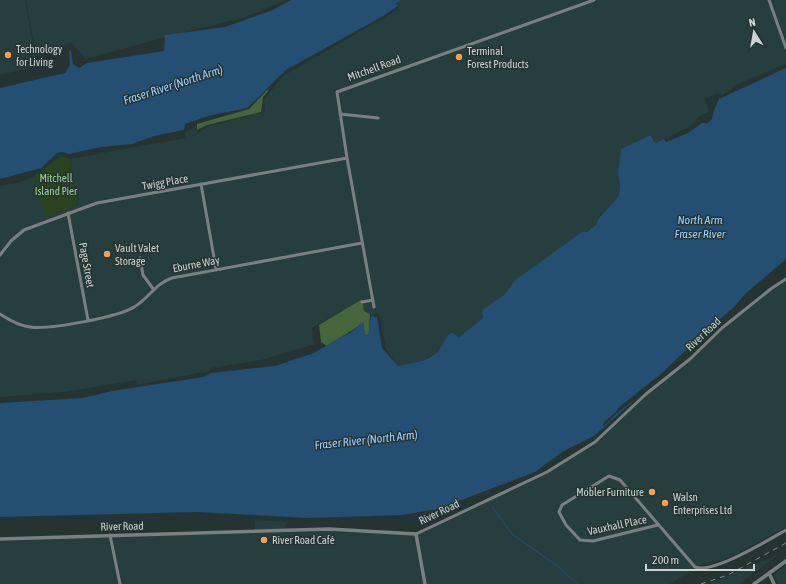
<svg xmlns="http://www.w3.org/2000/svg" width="786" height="584" viewBox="0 0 786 584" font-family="'Asap Condensed',sans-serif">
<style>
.built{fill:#263e3d}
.green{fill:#294321}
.forest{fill:#45663b}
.water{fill:#244e72}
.pier{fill:#253433}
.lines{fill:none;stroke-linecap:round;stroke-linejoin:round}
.stream{stroke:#244e72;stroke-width:1}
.minor{stroke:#798082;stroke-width:3}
.tertiary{stroke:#798082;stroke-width:3.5}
.rail{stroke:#7f8b8a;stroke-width:1;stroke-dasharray:5 5;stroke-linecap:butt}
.poi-dot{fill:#fc9e52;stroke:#253433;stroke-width:1.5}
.labels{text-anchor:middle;stroke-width:3;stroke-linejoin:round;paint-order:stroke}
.poi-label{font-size:11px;fill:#ccd5d4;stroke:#253433;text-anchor:start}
.street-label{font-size:11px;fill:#ccd5d4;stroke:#253433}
.park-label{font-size:11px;fill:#9fd38f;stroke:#253433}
.water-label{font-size:12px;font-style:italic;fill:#9ccfff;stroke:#253433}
</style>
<rect width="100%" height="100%" fill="#253433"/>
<!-- built -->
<path class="built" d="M0 0H25L37 66 0 75Z
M26 0H286L243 18 192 30 85 59 71 42 52 52 36 56Z
M402 0H786V64L733 86 731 90 722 95 718 93 705 99 709 112 699 116 690 127 655 143 652 135 618 173 620 185 619 196 598 218V224L514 281 504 295 482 310 483 318 459 337 453 333 449 334 438 352 422 361 398 366 386 349 380 316 377 313 370 314 364 311 361 299 312 328 315 344 261 360 210 368 209 371 137 385 136 380 64 392 0 397V186L17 183 36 176 45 217 78 204 70 159 185 138V133L196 126 197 133 209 126 265 112 264 100 283 76 399 9 396 3Z
M786 279V527L730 557 700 565 670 584H0V539L329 529 416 534 547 472 595 442 646 394 690 359 722 328Z
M255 520 287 522 284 530H254Z
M779 554 739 584H710Z
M786 565V584H778L774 575Z"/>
<!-- green -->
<path class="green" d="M62 156 70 159 78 204 45 218 35 174C46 171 54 158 62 156Z"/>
<!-- forest -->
<path class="forest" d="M267 90H269L263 97 261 112 207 125 197 130V124L249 109Z
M362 299 364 311 370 314 369 336 365 334 363 322C352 332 339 337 327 346L321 342 319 325Z"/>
<!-- water -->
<path class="water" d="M291 0H402L396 3 398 6 383 16 286 70 247 108 208 116 185 124 184 130 154 136 132 144 101 147 69 154 62 152 57 153 41 168 0 179V88L65 73 70 65 69 50 71 51 73 64 79 68 87 63 164 51 165 35 225 27 273 10Z
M786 68V265L594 436 562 452 535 472 438 509 402 515 308 518 197 512 0 517V403L83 398 112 391 203 377 211 373 275 366 314 353 339 338 350 333 363 322 365 334 368 336 371 316 377 317 382 348 398 366 422 361 429 358 438 352 449 334 453 333 459 337 483 318 482 310 504 295 514 281 582 232H587L597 224 598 219 619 196 620 185 618 173 621 149 651 135 655 143 664 139 666 142 688 133 702 123H708L712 119 714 110 719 99Z"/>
<!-- pier -->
<path class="pier" d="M786 259V267L658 382 617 413 603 427 604 422 617 411 618 408 662 373 704 333 734 307 745 294Z"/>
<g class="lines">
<!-- stream -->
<path class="stream" d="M371 312 373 317
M492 507 512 534 560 568 577 584"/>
<!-- minor -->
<path class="minor" d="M769 0 786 48
M340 114 378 118
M201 184 216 269
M68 213 88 320
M0 255 11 241 24 230 97 203 347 158
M140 258 143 275 154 290
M362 302 373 300
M374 307 347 158 337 92 594 0
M0 314C9 320 19 326 30 327 48 330 119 317 134 307 148 299 156 283 172 278L362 243
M658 525 593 541 580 540 566 525 559 512 562 505 609 476 620 480 695 567C713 574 768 540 786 530
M416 534 547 472 595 442 646 394 690 359 722 328 772 288 786 279
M110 535 120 584"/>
<!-- tertiary -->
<path class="tertiary" d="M0 539 329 529 416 534 425 584
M769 573 774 584
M754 584 786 561"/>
<!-- rail -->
<path class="rail" d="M701 584 728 575 786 543"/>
</g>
<!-- markers -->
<g class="poi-dot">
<circle cx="8" cy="55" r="4"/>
<circle cx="459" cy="57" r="4"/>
<circle cx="107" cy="254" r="4"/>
<circle cx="652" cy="492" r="4"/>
<circle cx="665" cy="503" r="4"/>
<circle cx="264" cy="540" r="4"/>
</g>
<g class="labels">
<!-- poi labels -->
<g class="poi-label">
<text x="16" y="53">Technology<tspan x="16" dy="13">for Living</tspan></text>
<text x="467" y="55">Terminal<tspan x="467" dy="13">Forest Products</tspan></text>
<text x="115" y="252">Vault Valet<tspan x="115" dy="13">Storage</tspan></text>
<text x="644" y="496" text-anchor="end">Mobler Furniture</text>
<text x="673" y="501">Walsn<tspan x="673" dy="13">Enterprises Ltd</tspan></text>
<text x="272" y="544">River Road Café</text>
</g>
<!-- street labels -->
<g class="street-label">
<text transform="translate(374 68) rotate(-20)" y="4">Mitchell Road</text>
<text transform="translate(165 182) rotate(-10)" y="4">Twigg Place</text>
<text transform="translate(196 264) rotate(-11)" y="4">Eburne Way</text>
<text transform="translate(87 265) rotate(80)" y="4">Page Street</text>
<text transform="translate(703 334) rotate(-43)" y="4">River Road</text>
<text transform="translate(439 512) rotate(-26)" y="4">River Road</text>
<text transform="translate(617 525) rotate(-12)" y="4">Vauxhall Place</text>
<text transform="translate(122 526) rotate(-1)" y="4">River Road</text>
</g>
<!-- park labels -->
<g class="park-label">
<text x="56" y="182">Mitchell<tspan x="56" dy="13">Island Pier</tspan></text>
</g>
<!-- water labels -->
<g class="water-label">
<text transform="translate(173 85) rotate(-18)" y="4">Fraser River (North Arm)</text>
<text x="700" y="224">North Arm<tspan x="700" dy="14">Fraser River</tspan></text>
<text transform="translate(366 440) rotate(-6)" y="4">Fraser River (North Arm)</text>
</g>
</g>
<!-- north arrow -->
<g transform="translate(754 32) rotate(349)" stroke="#253433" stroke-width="3" paint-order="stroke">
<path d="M0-3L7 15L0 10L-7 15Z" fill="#ccd5d4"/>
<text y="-6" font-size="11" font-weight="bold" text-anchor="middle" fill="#ccd5d4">N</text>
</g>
<!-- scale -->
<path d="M646 564v6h108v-6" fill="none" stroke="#ccd5d4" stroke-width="2"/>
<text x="652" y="564" font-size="12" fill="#ccd5d4" stroke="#253433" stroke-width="3" paint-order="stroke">200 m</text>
</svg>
